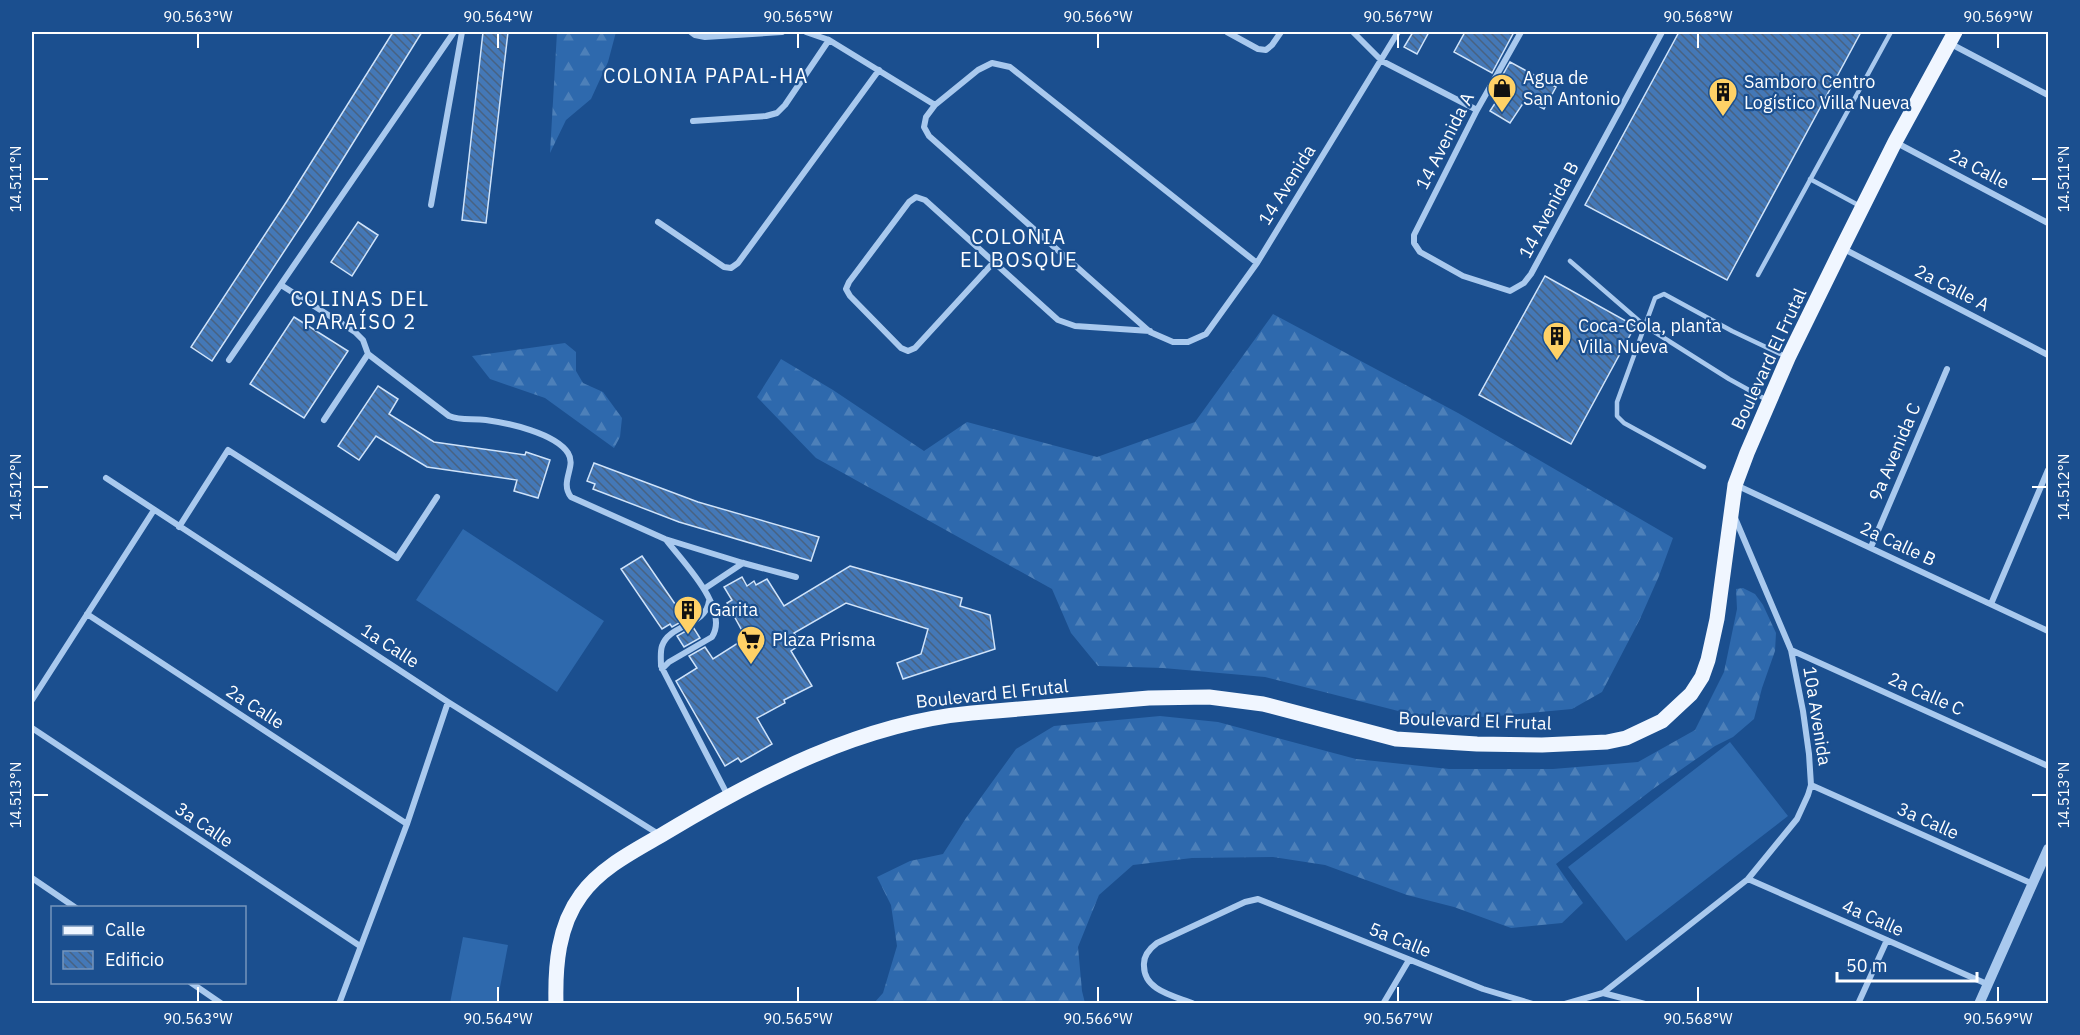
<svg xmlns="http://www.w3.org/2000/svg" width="2080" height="1035" viewBox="0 0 2080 1035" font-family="'IBM Plex Sans',sans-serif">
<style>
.forest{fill:url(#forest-firs)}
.pitch{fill:#2e69ad}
.building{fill:url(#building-back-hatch);stroke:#cfe3fa;stroke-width:1.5}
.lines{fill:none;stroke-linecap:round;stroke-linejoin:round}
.service{stroke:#a9c9ee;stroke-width:4.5}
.minor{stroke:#a9c9ee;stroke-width:6}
.tertiary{stroke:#a9c9ee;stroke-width:10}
.primary{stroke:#f0f6ff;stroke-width:15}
.ticks{fill:none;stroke:#fff;stroke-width:2}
.labels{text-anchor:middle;stroke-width:4.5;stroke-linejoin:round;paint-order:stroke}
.poi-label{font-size:18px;fill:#fff;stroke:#1b4f8f;text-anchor:start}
.street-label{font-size:18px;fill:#fff;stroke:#1b4f8f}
.neighbourhood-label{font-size:20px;letter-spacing:1.5px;fill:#fff;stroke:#1b4f8f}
.neatline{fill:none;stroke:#fff;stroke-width:2}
.ticks-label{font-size:15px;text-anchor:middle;fill:#fff}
</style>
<defs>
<pattern id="forest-firs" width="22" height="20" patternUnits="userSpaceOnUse" patternTransform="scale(1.5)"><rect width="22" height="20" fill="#2e69ad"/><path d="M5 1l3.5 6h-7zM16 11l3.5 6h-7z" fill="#4d80b9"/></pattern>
<pattern id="building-back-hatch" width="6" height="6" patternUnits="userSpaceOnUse" patternTransform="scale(1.5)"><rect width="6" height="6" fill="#4478b7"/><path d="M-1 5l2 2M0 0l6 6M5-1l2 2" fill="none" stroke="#486282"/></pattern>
</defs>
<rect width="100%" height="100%" fill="#1b4f8f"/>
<!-- forest -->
<path class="forest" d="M557 32H616L608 62 591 99 566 120 550 153Z
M1273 314 1458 413 1673 538 1659 576 1640 619 1602 692 1572 709 1487 717 1410 714 1265 677 1163 668 1098 666 1071 633 1052 589 816 458 757 397 781 359 833 390 924 451 967 422 1097 457 1195 422Z
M565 343 576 352V371L583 383 603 392 622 418 620 437 614 448 545 398 490 379 472 356Z
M1743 588 1755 594 1763 605 1776 633 1775 651 1762 688 1754 719 1733 737 1715 746 1653 789 1556 864 1583 903 1562 923 1511 928 1454 907 1407 895 1325 865 1273 857 1192 858 1133 865 1099 895 1078 947 1082 991 1085 1003H874L883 993 897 946 891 905 877 877 910 861 943 854 966 818 1016 749 1054 726 1160 716 1218 722 1356 759 1449 769H1553L1638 762 1695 730 1724 672 1737 609 1736 589Z"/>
<!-- pitch -->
<path class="pitch" d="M463 529 604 621 557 692 416 600Z
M1730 742 1788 816 1626 941 1568 867Z
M463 937 508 945 497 1003H450Z"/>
<!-- building -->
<path class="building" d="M393 32H422L310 212 212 361 191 347 287 201Z
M483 32H508L486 223 462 220Z
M1413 32H1429L1417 54 1404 47Z
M1465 32H1514L1492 73 1454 52Z
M1679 32H1861L1727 280 1585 205Z
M1510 62 1556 87 1544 109 1526 99 1510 123 1490 111 1509 82 1501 78Z
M358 222 378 235 352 276 331 262Z
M1545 276 1635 326 1571 444 1479 395Z
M294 317 348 351 304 418 250 384Z
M378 386 398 399 389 414 434 442 525 455 526 452 550 460 538 498 514 491 517 480 427 467 376 436 359 460 338 446Z
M594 463 698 502 819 537 811 561 679 522 593 489 595 484 587 481Z
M642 556 684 617 686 615 688 618 672 627 670 624 662 629 621 569Z
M850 566 962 598 960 606 990 615 995 649 903 679 897 663 921 654 928 629 846 603 794 633 801 644 791 651 812 686 784 700 785 703 757 718 772 744 741 762 738 758 725 766 676 681 697 668 689 656 705 647 713 659 746 638 727 603 732 600 724 587 742 577 747 586 754 581 756 585 767 579 784 606Z
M693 627 700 638 684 647 677 636Z"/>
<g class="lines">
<!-- service -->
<path class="service" d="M1810 179 1860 206
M1570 261 1645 326 1729 379 1767 400
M1758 275 1891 32
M1704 467 1624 423 1617 416V402L1655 298 1664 294 1732 331 1785 356"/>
<!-- minor -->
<path class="minor" d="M691 32 695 35 705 37 782 32
M806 32 829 40 935 105
M1227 32 1258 49 1266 50 1272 45 1281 32
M1353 32 1382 61 1477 110
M1521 32 1477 110 1414 235V243L1420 252 1463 276 1510 291 1524 283 1531 274 1662 32
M1951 44 2048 95
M693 121 766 116 777 113 785 105 829 40
M1895 142 2048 223
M431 205 462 32
M658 222 724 267 731 268 738 263 879 70
M1842 248 2048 355
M993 263 915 348 908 351 901 348 850 296 846 289 849 282 909 202 916 197 925 200 1058 320 1075 326 1150 331
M1257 263 1010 67 992 63 978 70 935 105 926 117 924 127 929 136 1150 332 1173 342H1188L1206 334 1257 263 1398 32
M281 285 355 332 363 340 368 354 449 416C461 421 473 418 486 420 508 423 555 433 568 453 577 467 559 481 571 497L665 539 743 563 796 577
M229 360 454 32
M324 420 368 354
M106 478 448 702 660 835
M1736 485 2048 631
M179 527 228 450 397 558 437 497
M1871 547 1947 369
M704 589 743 563
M709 601C706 626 669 624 662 646 660 652 661 660 661 666L728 796
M1991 604 2048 470
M87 614 407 824
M1791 650 2048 766
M662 669 669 662 712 637C730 609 683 562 667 541
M32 700 154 510
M32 728 360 946
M1811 785 2033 884
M32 878 76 908
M1748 879 1987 984
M190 982 222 1004
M1603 993 1748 879 1797 819 1808 795 1811 785 1809 754 1803 711 1791 650 1735 518
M339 1004 407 824 448 702
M1194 1004C1175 996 1144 991 1144 966 1143 956 1149 949 1157 943L1245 902 1258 899 1483 989 1533 1004
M1383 1004 1409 960
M1565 1004 1603 993 1645 1004
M1858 1004 1887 940"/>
<!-- tertiary -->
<path class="tertiary" d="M1979 1004 2048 849"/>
<!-- primary -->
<path class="primary" d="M556 1004C555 966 558 926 581 895 601 867 636 850 665 833 759 777 861 723 972 713L1149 698 1209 697 1263 704 1396 739 1477 744 1542 745 1607 742 1626 738 1662 721 1691 694 1702 677 1708 660 1717 619 1735 485 1747 453 1788 358 1842 248 1895 142 1955 32"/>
</g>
<!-- ticks -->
<path class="ticks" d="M198 33V48M498 33V48M798 33V48M1098 33V48M1398 33V48M1698 33V48M1998 33V48M33 179H48M2032 179H2047M33 487H48M2032 487H2047M33 795H48M2032 795H2047M198 987V1002M498 987V1002M798 987V1002M1098 987V1002M1398 987V1002M1698 987V1002M1998 987V1002"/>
<!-- icons -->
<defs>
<g id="shop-pin" transform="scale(1.5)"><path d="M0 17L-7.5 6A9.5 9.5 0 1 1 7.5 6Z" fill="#ffd166" stroke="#1b4f8f"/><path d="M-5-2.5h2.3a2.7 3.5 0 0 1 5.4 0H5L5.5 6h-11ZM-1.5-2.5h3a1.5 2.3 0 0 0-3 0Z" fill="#111"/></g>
<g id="building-pin" transform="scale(1.5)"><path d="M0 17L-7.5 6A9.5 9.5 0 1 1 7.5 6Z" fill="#ffd166" stroke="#1b4f8f"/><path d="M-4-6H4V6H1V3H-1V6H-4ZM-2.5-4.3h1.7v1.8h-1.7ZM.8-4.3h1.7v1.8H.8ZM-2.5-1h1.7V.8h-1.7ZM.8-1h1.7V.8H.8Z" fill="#111"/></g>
<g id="supermarket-pin" transform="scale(1.5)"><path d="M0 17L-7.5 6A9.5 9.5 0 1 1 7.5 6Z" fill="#ffd166" stroke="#1b4f8f"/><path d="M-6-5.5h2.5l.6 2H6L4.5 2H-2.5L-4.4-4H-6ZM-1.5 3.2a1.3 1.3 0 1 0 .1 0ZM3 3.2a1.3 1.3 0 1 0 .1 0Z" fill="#111"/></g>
</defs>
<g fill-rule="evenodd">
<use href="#shop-pin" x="1502" y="88"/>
<use href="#building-pin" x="1723" y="92"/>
<use href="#building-pin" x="1557" y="336"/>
<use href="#building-pin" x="688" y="610"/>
<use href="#supermarket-pin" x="751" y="640"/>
</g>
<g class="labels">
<!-- poi labels -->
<g class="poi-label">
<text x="1523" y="84">Agua de<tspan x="1523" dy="21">San Antonio</tspan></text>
<text x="1744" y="88">Samboro Centro<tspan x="1744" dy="21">Logístico Villa Nueva</tspan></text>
<text x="1578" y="332">Coca-Cola, planta<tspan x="1578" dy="21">Villa Nueva</tspan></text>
<text x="709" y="616">Garita</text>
<text x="772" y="646">Plaza Prisma</text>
</g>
<!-- street labels -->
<g class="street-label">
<text transform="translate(1445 141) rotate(-63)" y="6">14 Avenida A</text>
<text transform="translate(1979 169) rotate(28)" y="6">2a Calle</text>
<text transform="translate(1287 185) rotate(-58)" y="6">14 Avenida</text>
<text transform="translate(1549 210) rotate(-62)" y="6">14 Avenida B</text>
<text transform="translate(1952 288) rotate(27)" y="6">2a Calle A</text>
<text transform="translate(1769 359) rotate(-65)" y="6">Boulevard El Frutal</text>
<text transform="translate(1895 452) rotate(-67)" y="6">9a Avenida C</text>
<text transform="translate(1898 544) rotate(25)" y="6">2a Calle B</text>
<text transform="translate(390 646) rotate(33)" y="6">1a Calle</text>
<text transform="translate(992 694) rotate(-6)" y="6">Boulevard El Frutal</text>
<text transform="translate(1926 694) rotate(24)" y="6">2a Calle C</text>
<text transform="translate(255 707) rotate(33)" y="6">2a Calle</text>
<text transform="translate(1817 716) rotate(81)" y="6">10a Avenida</text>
<text transform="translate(1475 721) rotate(2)" y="6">Boulevard El Frutal</text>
<text transform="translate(1928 821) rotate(24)" y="6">3a Calle</text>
<text transform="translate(204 825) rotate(34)" y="6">3a Calle</text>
<text transform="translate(1873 918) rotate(24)" y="6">4a Calle</text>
<text transform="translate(1400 940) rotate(22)" y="6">5a Calle</text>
</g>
<!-- neighbourhood labels -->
<g class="neighbourhood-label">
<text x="706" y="83">COLONIA PAPAL-HA</text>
<text x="1019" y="244">COLONIA<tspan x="1019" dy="23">EL BOSQUE</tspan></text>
<text x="360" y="306">COLINAS DEL<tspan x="360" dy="23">PARAÍSO 2</tspan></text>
</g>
</g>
<!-- border -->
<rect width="2080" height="1035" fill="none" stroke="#1b4f8f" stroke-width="66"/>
<!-- legend -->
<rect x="51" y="906" width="195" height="78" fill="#1b4f8f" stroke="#7695bc" stroke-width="1.5"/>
<rect x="63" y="926" width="30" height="9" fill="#f0f6ff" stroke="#7695bc" stroke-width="1.5"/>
<text x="105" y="936" font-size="18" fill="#ffffff">Calle</text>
<rect x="63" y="951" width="30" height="18" fill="url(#building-back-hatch)" stroke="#7695bc" stroke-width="1.5"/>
<text x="105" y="966" font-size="18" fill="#ffffff">Edificio</text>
<!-- scale -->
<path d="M1837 972v9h140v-9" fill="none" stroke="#ffffff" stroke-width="3"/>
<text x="1846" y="972" font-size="18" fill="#ffffff" stroke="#1b4f8f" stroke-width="4.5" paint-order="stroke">50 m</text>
<rect x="33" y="33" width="2014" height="969" class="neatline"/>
<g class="ticks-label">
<text x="198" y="22">90.563°W</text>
<text x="498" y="22">90.564°W</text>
<text x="798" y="22">90.565°W</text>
<text x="1098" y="22">90.566°W</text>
<text x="1398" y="22">90.567°W</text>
<text x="1698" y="22">90.568°W</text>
<text x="1998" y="22">90.569°W</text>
<text transform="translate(2064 179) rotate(-90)" y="5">14.511°N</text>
<text transform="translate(16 179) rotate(-90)" y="5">14.511°N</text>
<text transform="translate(2064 487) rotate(-90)" y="5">14.512°N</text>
<text transform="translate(16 487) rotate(-90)" y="5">14.512°N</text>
<text transform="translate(2064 795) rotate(-90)" y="5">14.513°N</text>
<text transform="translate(16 795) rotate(-90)" y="5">14.513°N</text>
<text x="198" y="1024">90.563°W</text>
<text x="498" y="1024">90.564°W</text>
<text x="798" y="1024">90.565°W</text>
<text x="1098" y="1024">90.566°W</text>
<text x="1398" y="1024">90.567°W</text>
<text x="1698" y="1024">90.568°W</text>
<text x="1998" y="1024">90.569°W</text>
</g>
</svg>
